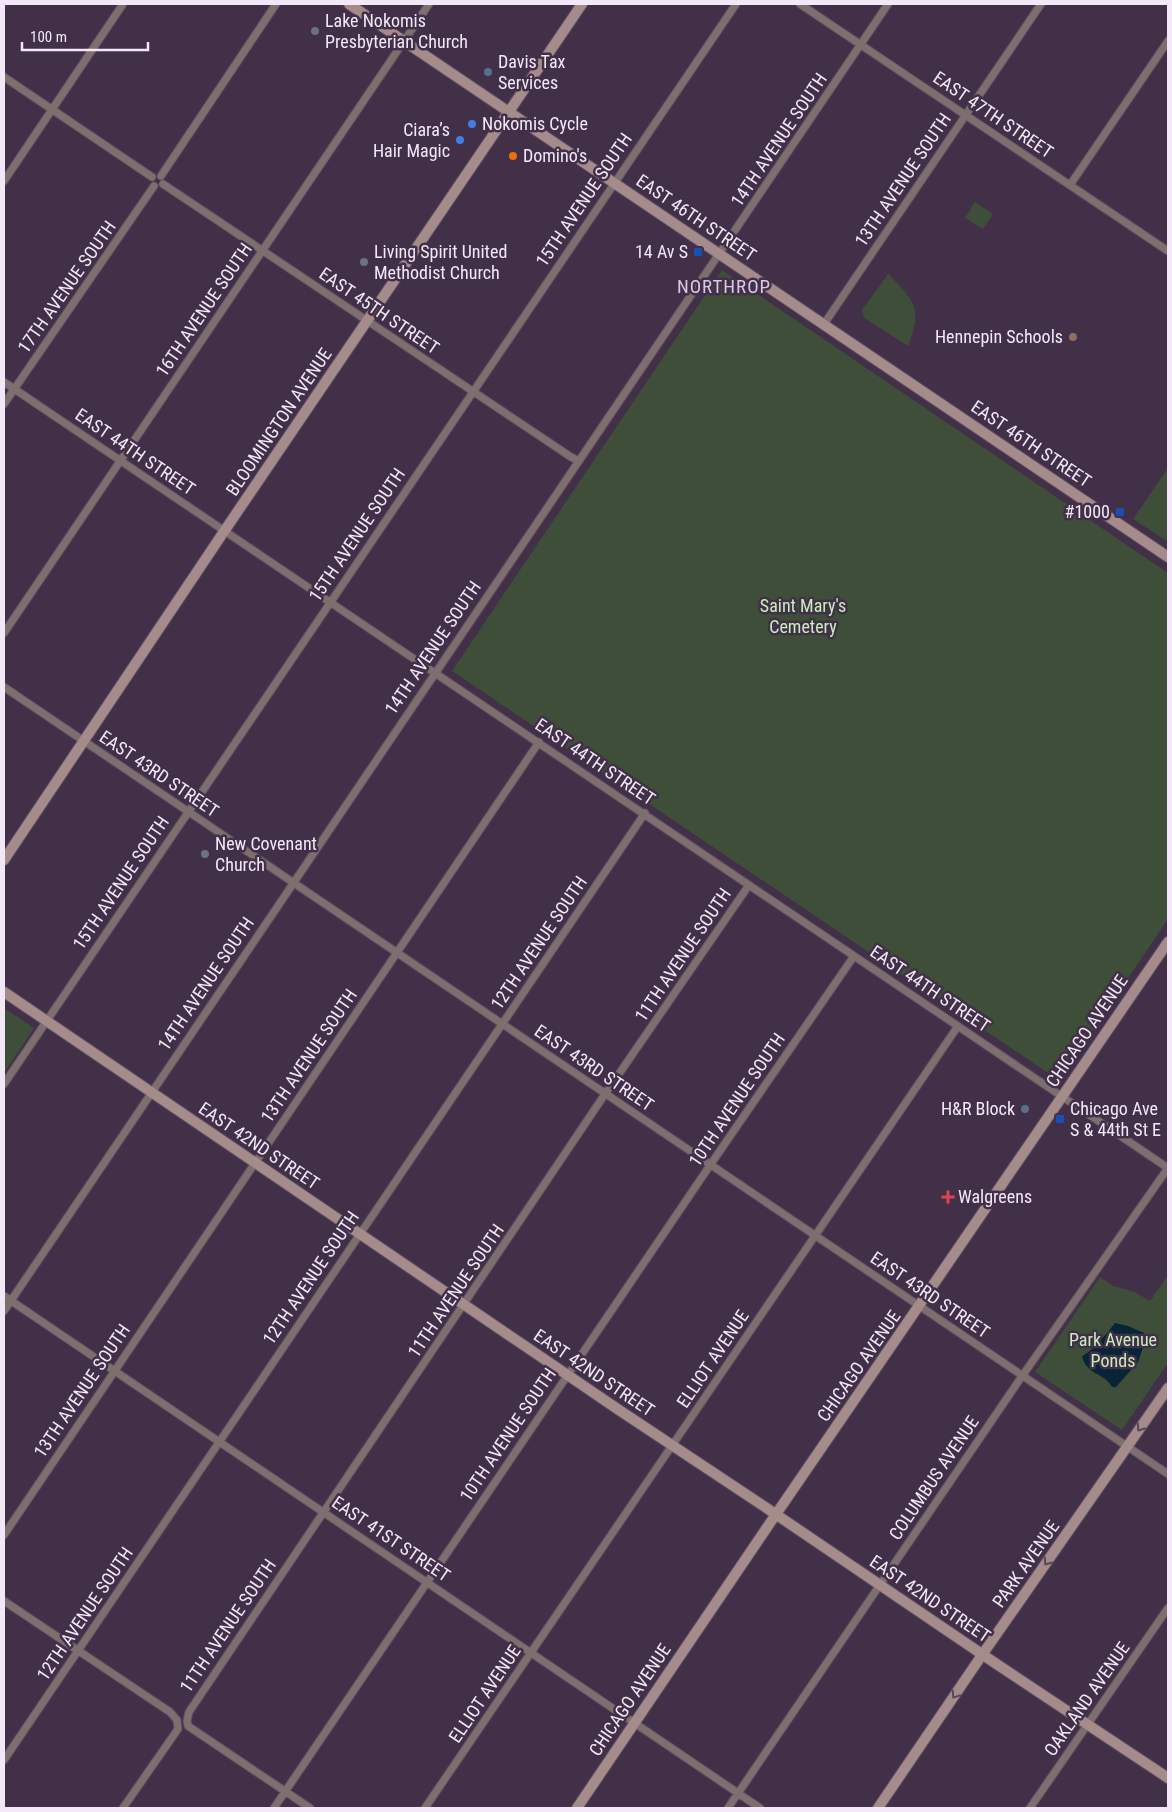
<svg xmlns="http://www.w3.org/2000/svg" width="1172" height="1812" viewBox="0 0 1172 1812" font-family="'Roboto Condensed',sans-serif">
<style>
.green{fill:#3e4e39}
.water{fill:#072438}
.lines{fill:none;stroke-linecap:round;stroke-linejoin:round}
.street-casing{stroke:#5d4d64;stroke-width:9}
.secondary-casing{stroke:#5d4d64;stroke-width:12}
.street{stroke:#7e6e6d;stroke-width:7}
.secondary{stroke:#a58b8a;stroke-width:10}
.oneway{stroke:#5a4758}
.worship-dot{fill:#6b7280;stroke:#413048;stroke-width:2}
.service-dot{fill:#5c6f8a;stroke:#413048;stroke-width:2}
.shop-dot{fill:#3f7fe0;stroke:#413048;stroke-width:2}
.food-dot{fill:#e8710a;stroke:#413048;stroke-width:2}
.transit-dot{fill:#1a4fb4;stroke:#413048;stroke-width:2}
.education-dot{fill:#8d6e63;stroke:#413048;stroke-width:2}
.health-dot{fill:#e0444e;stroke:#413048;stroke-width:2}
.labels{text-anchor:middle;stroke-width:5;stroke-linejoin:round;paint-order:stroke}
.poi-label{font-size:18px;fill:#f3e8f7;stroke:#413048;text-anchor:start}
.street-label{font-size:18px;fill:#f3e8f7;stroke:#413048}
.park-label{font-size:18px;fill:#c6efba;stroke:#413048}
.neighbourhood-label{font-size:19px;letter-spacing:1px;fill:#dcc7e5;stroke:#413048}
</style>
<rect width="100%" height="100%" fill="#413048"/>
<!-- green -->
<path class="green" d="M975 202 993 214 983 229 965 218Z
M722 270 1168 573V919L1090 1035 1088 1034 1057 1079 452 671Z
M888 274C915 301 923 308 908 346L864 318 862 310Z
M1168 468V542L1133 519Z
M4 1008 34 1028 4 1073Z
M1168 1275V1363L1122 1430 1035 1372 1100 1277 1113 1286 1135 1292 1150 1301Z"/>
<!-- water -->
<path class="water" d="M1115 1323 1128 1326 1144 1333 1146 1339 1138 1362 1116 1387H1112C1105 1373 1086 1375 1082 1356 1093 1351 1107 1333 1115 1323Z"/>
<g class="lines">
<!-- street casing -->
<g class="street-casing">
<path id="street" d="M800 4 1168 251
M4 77 152 177
M161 176 276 4
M4 181 123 4
M163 184 571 457 579 461
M1070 185 1168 41
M824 324 1041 4
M4 382 1168 1168
M4 404 154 186
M4 633 429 4
M4 687 1168 1474
M4 1084 736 4
M4 1296 760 1808
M4 1311 888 4
M4 1535 539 742
M4 1601 170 1712 177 1720 178 1729 123 1808
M4 1760 645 813
M274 1808 715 1158 854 956
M310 1808 188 1726 187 1721 189 1712 601 1100 749 885
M425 1808 958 1026
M728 1808 1018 1382 1168 1168
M1030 1808 1168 1608"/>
</g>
<!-- secondary casing -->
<g class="secondary-casing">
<path id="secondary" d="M349 4 1168 557
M4 860 225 530 582 4
M4 992 619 1410 768 1509 995 1663 1168 1778
M577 1808 770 1523 1168 942
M878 1808 982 1655 1168 1388"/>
</g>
<!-- street -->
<use href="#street" class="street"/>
<!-- secondary -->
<use href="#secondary" class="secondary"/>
</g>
<!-- one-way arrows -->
<defs><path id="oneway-chevron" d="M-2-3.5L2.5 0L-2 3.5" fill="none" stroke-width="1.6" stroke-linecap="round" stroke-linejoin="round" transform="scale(1.25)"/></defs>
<g class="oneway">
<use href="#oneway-chevron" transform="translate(1140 1428) rotate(125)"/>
<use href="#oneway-chevron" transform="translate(1047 1562) rotate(125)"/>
<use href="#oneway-chevron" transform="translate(955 1695) rotate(124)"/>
</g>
<!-- markers -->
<g class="worship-dot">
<circle cx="315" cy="31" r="5"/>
<circle cx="364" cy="262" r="5"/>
<circle cx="205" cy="854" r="5"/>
</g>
<g class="service-dot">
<circle cx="488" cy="72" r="5"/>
<circle cx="1025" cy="1109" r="5"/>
</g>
<g class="shop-dot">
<circle cx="472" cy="124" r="5"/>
<circle cx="460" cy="140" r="5"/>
</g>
<circle class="food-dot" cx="513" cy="156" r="5"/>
<g class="transit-dot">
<rect x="693" y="247" width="10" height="10" rx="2.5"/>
<rect x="1115" y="507" width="10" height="10" rx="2.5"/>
<rect x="1055" y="1114" width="10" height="10" rx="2.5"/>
</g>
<circle class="education-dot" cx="1073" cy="337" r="5"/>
<path class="health-dot" d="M945.5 1189.5h5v5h5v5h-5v5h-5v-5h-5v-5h5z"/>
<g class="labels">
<!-- poi labels -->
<g class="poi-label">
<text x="325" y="27">Lake Nokomis<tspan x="325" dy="21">Presbyterian Church</tspan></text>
<text x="498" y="68">Davis Tax<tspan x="498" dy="21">Services</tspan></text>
<text x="482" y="130">Nokomis Cycle</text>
<text x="450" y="136" text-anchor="end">Ciara’s<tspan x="450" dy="21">Hair Magic</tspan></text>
<text x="523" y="162">Domino's</text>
<text x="374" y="258">Living Spirit United<tspan x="374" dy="21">Methodist Church</tspan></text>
<text x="688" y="258" text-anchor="end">14 Av S</text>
<text x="1063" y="343" text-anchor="end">Hennepin Schools</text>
<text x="1110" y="518" text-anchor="end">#1000</text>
<text x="215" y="850">New Covenant<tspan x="215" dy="21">Church</tspan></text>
<text x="1015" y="1115" text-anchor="end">H&amp;R Block</text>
<text x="1070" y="1115">Chicago Ave<tspan x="1070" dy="21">S &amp; 44th St E</tspan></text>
<text x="958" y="1203">Walgreens</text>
</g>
<!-- street labels -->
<g class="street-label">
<text transform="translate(993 115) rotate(34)" y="6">EAST 47TH STREET</text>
<text transform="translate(779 140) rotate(-56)" y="6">14TH AVENUE SOUTH</text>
<text transform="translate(903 180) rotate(-56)" y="6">13TH AVENUE SOUTH</text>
<text transform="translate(584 200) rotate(-56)" y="6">15TH AVENUE SOUTH</text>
<text transform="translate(696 218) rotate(34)" y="6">EAST 46TH STREET</text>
<text transform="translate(67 287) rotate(-55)" y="6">17TH AVENUE SOUTH</text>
<text transform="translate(204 310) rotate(-56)" y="6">16TH AVENUE SOUTH</text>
<text transform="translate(379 311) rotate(34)" y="6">EAST 45TH STREET</text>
<text transform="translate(279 422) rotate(-56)" y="6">BLOOMINGTON AVENUE</text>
<text transform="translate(1031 444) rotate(34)" y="6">EAST 46TH STREET</text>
<text transform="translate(135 452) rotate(34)" y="6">EAST 44TH STREET</text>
<text transform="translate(357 535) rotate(-56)" y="6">15TH AVENUE SOUTH</text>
<text transform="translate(433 648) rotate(-56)" y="6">14TH AVENUE SOUTH</text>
<text transform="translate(595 762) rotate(34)" y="6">EAST 44TH STREET</text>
<text transform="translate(159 774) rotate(34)" y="6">EAST 43RD STREET</text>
<text transform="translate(121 883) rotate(-56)" y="6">15TH AVENUE SOUTH</text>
<text transform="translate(539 943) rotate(-56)" y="6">12TH AVENUE SOUTH</text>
<text transform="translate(683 955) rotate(-56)" y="6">11TH AVENUE SOUTH</text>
<text transform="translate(206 984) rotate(-56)" y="6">14TH AVENUE SOUTH</text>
<text transform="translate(930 989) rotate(34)" y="6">EAST 44TH STREET</text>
<text transform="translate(1087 1031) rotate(-56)" y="6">CHICAGO AVENUE</text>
<text transform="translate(309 1056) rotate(-56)" y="6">13TH AVENUE SOUTH</text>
<text transform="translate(594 1068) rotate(34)" y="6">EAST 43RD STREET</text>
<text transform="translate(737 1100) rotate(-56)" y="6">10TH AVENUE SOUTH</text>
<text transform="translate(259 1146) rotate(34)" y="6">EAST 42ND STREET</text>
<text transform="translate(311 1278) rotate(-56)" y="6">12TH AVENUE SOUTH</text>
<text transform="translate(456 1291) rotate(-56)" y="6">11TH AVENUE SOUTH</text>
<text transform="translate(930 1295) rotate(34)" y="6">EAST 43RD STREET</text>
<text transform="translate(713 1359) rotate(-56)" y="6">ELLIOT AVENUE</text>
<text transform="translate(859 1366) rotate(-55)" y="6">CHICAGO AVENUE</text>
<text transform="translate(594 1373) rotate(34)" y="6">EAST 42ND STREET</text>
<text transform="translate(82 1391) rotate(-56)" y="6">13TH AVENUE SOUTH</text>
<text transform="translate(508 1435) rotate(-56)" y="6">10TH AVENUE SOUTH</text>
<text transform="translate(934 1478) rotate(-56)" y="6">COLUMBUS AVENUE</text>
<text transform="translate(391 1539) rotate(34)" y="6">EAST 41ST STREET</text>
<text transform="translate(1026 1564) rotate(-55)" y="6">PARK AVENUE</text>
<text transform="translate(930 1599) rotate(34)" y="6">EAST 42ND STREET</text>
<text transform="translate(85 1614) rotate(-56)" y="6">12TH AVENUE SOUTH</text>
<text transform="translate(228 1626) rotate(-56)" y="6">11TH AVENUE SOUTH</text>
<text transform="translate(485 1694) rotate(-56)" y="6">ELLIOT AVENUE</text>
<text transform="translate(1087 1699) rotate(-55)" y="6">OAKLAND AVENUE</text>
<text transform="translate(630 1700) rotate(-56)" y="6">CHICAGO AVENUE</text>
</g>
<!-- park labels -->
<g class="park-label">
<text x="803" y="612">Saint Mary's<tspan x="803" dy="21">Cemetery</tspan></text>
<text x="1113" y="1346">Park Avenue<tspan x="1113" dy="21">Ponds</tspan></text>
</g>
<!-- neighbourhood labels -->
<g class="neighbourhood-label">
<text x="724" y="293">NORTHROP</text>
</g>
</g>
<!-- border -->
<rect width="1172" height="1812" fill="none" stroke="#f3e8f7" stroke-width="10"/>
<!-- scale -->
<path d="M22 42v8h126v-8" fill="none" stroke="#f3e8f7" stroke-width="2.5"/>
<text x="30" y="42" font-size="15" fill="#f3e8f7" stroke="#413048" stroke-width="4" paint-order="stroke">100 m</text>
</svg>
